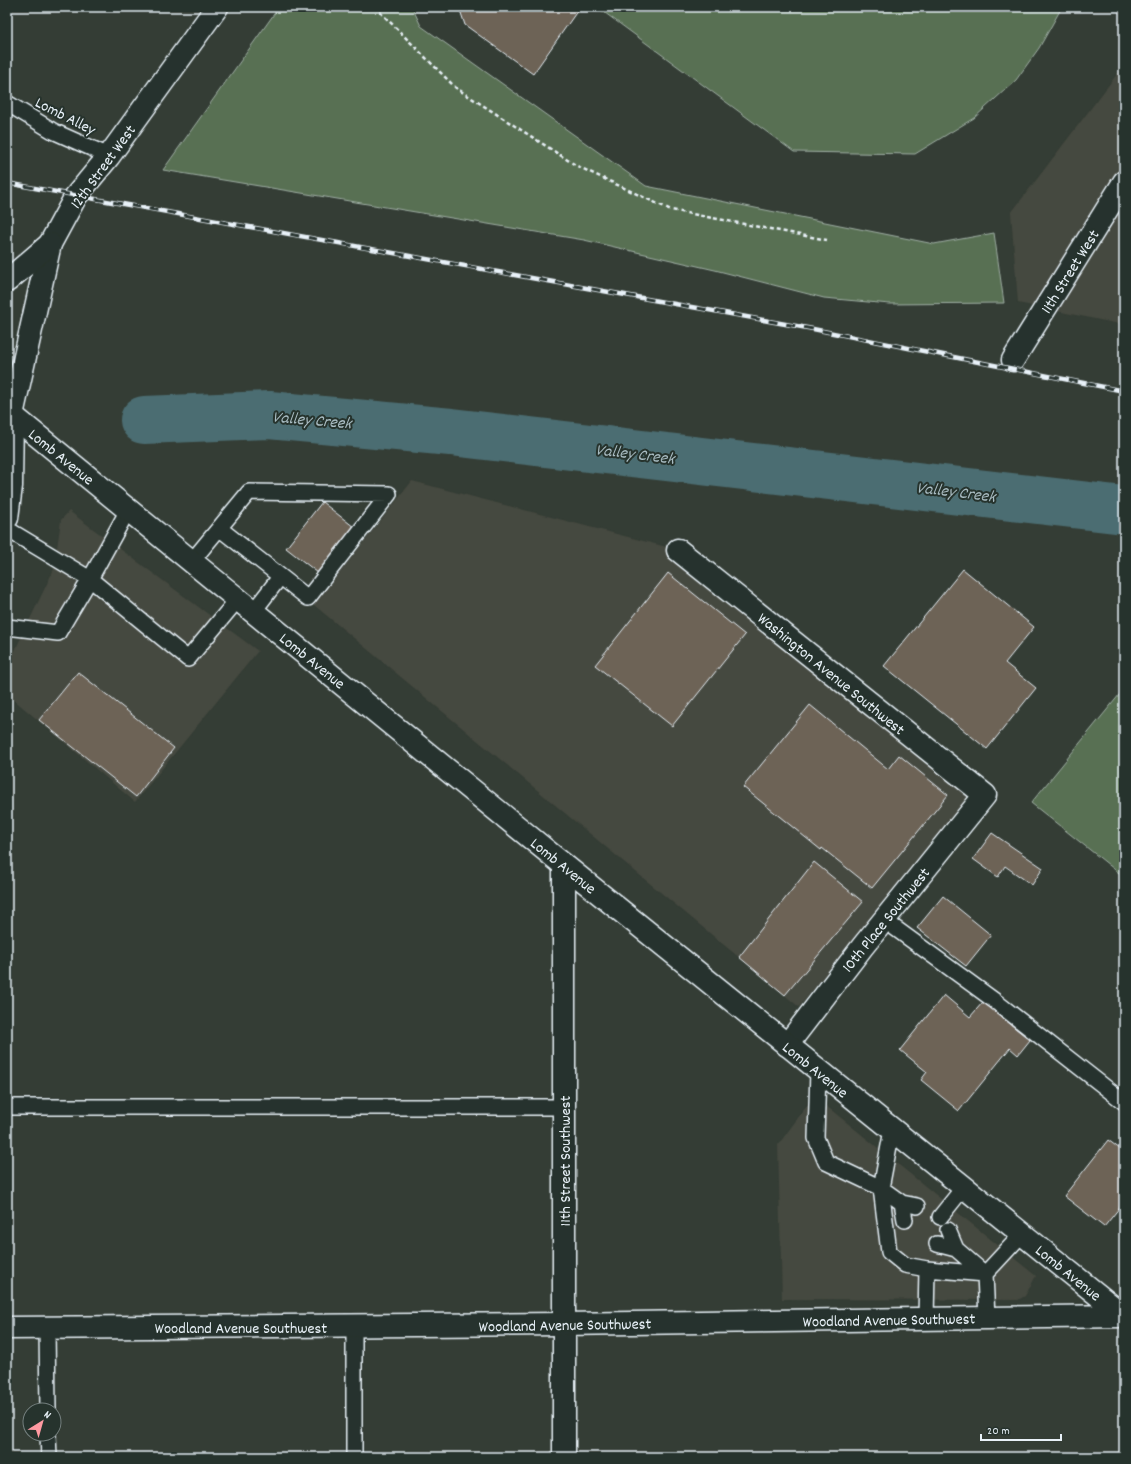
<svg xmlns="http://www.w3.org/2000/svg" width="1131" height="1464" viewBox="0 0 1131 1464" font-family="Dekko,sans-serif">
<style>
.built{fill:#45483f}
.green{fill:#596f53;stroke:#a0b0a6}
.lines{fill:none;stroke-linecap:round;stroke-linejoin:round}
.river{stroke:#4b6d72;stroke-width:48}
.building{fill:#6d6357;stroke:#e8f1f8}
.lane-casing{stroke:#e8f1f8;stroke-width:18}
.street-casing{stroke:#e8f1f8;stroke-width:25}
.secondary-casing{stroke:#e8f1f8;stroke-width:25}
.path{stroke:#e8f1f8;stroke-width:2.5;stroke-dasharray:4 3;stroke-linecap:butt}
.lane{stroke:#26332d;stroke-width:15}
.street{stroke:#26332d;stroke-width:22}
.secondary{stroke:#26332d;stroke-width:22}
.rail-casing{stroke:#e8f1f8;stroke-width:4.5}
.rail{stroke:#26332d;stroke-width:3;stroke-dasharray:9;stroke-linecap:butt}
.labels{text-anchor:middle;stroke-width:4;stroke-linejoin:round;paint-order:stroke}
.street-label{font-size:16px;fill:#e8f1f8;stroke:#26332d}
.water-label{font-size:17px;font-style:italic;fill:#a9bcc2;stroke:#26332d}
</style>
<rect width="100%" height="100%" fill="#343d35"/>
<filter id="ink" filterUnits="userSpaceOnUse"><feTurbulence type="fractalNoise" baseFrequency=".025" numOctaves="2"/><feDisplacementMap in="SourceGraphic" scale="8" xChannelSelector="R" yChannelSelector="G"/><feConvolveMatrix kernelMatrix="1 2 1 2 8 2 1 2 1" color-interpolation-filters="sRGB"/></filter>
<g filter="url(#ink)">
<!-- built -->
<path class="built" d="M1124 65V325L1018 303 1011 213Z
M412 481 678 550 971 795 799 1007 314 605Z
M69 511 258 651 135 802 7 694V667L54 569 61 520Z
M814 1096 1036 1276 1025 1296 1018 1300 782 1299 778 1145Z"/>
<!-- green -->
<path class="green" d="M279 7H412L421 26 646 186 934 244 994 233 1004 303 890 304 824 298 715 270 584 240 163 170Z
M597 7H1062L1039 48 1016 80 974 118 915 154 794 152Z
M1124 689V877L1031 803Z"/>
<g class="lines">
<!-- river -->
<path class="river" d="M144 420 269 415 451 432 1124 510"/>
</g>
<!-- building -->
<path class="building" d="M459 7H580L533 74 465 25Z
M322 502 354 527 318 573 286 548Z
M963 569 1034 627 1005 663 1036 688 987 749 884 666Z
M668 573 745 635 672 726 595 665Z
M78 672 174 748 136 797 39 720Z
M810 705 888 769 899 755 948 795 872 888 822 848 821 850 743 787Z
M992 833 1043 868 1032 885 1005 866 998 877 973 859Z
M814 862 863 902 785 995 739 957Z
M943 896 991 935 966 966 917 928Z
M944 995 970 1017 983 1002 1030 1040 1018 1055 1010 1048 959 1111 921 1080 927 1072 900 1050Z
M1108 1140 1124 1152V1202L1104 1227 1064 1196Z"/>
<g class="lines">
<!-- lane casing -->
<g class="lane-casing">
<path id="lane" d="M7 103 53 131 109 156
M7 529 90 579 128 510
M192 561 249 492 389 494 308 598 219 528
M253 612 280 577
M7 627 58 633 90 579 188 659 238 599
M884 920 995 1001 1124 1102
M818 1070 816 1138 826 1162 881 1188 892 1130
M7 1107H564
M881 1188 889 1252 905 1265 927 1269 985 1274 1022 1234
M881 1188 902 1203 917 1206
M902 1203 905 1220
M940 1217 964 1187
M937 1244 956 1249 948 1230
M956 1249 985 1274 987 1318
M926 1319 927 1269
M47 1328 48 1410
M48 1434 49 1457
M354 1457V1326"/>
</g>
<!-- street casing -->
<g class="street-casing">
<path id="street" d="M1013 360 1124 182
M7 518 11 486 12 415 50 244 76 196 109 156 217 7
M678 550 985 795 863 946 787 1045
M564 865V1457"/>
</g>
<!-- secondary casing -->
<g class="secondary-casing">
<path id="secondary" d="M7 281 50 244
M7 411 564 865 1124 1316
M7 1328 563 1324 1124 1316"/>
</g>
<!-- path -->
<path class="path" d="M375 7 456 88 577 166 671 210 827 240"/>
<!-- lane -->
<use href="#lane" class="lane"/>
<!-- street -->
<use href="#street" class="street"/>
<!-- secondary -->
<use href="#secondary" class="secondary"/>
<!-- rail casing -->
<g class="rail-casing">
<path id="rail" d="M7 183 813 329 1124 391"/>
</g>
<!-- rail -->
<use href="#rail" class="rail"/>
</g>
</g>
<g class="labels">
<!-- street labels -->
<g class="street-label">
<text transform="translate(66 115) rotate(27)" y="6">Lomb Alley</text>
<text transform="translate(102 166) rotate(-54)" y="6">12th Street West</text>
<text transform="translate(1069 271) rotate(-58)" y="6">11th Street West</text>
<text transform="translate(62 456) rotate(39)" y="6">Lomb Avenue</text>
<text transform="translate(313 660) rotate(39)" y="6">Lomb Avenue</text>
<text transform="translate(832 673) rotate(39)" y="6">Washington Avenue Southwest</text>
<text transform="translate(564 865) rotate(39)" y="6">Lomb Avenue</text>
<text transform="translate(885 919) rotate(-51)" y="6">10th Place Southwest</text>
<text transform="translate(816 1069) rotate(39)" y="6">Lomb Avenue</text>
<text transform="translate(564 1161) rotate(-90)" y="6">11th Street Southwest</text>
<text transform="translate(1069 1272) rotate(39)" y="6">Lomb Avenue</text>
<text transform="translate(889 1319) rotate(-1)" y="6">Woodland Avenue Southwest</text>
<text transform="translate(565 1324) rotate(-1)" y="6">Woodland Avenue Southwest</text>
<text x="241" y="1333">Woodland Avenue Southwest</text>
</g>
<!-- water labels -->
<g class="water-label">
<text transform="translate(312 419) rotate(5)" y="6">Valley Creek</text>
<text transform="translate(635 453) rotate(7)" y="6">Valley Creek</text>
<text transform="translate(956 491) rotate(7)" y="6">Valley Creek</text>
</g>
</g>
<!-- margin -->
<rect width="1131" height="1464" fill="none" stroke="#26332d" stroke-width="24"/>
<rect x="12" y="12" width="1107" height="1440" fill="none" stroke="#e8f1f8" stroke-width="1.5" filter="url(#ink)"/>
<!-- north arrow -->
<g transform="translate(42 1422) rotate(37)"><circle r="19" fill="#26332d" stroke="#747f7e"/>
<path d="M0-3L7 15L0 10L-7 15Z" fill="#ff9aa2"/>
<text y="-6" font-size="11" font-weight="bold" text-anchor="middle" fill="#e8f1f8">N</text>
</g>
<!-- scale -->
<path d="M981 1434v6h80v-6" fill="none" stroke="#e8f1f8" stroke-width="2"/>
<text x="987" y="1434" font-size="12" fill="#e8f1f8" stroke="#26332d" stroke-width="3" paint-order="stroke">20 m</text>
</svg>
